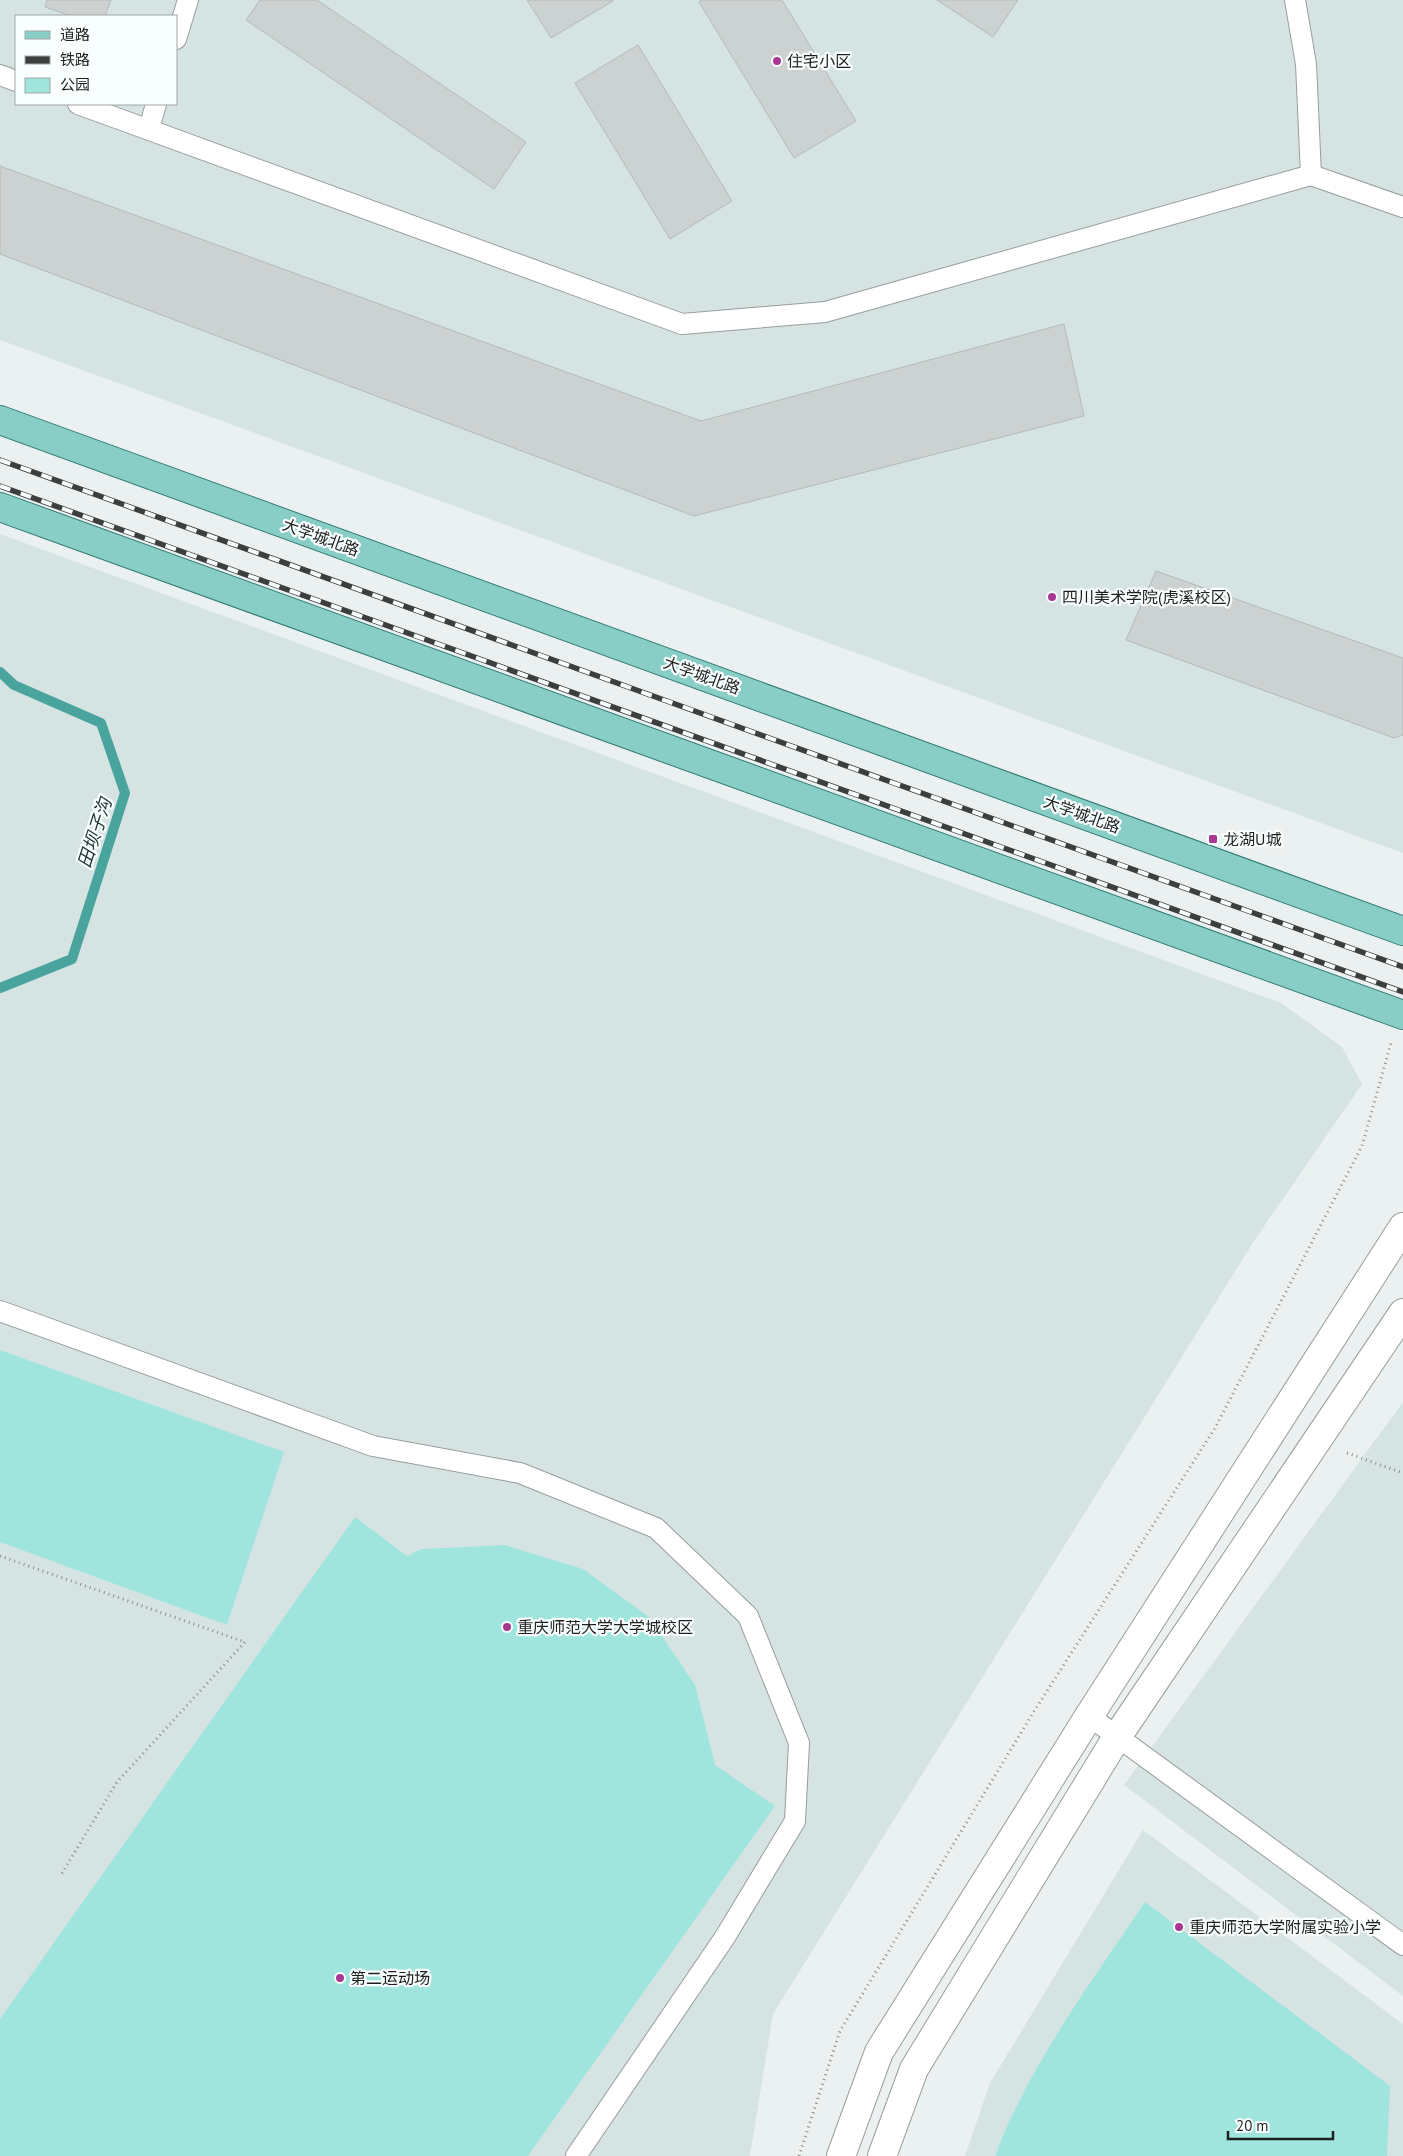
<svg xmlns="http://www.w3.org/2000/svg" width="1403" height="2156" viewBox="0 0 1403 2156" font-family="'PT Sans','Noto Sans SC',sans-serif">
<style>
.built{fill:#d5e4e2;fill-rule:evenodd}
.green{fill:#9fe5dd}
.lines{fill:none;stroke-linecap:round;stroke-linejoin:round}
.stream{stroke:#49a49d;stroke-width:10}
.building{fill:#ccd2d1;stroke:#b5bab9}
.lane-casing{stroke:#989d9d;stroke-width:22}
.secondary-casing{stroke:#989d9d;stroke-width:30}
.primary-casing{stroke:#307a74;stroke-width:30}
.path{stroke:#8a8e8d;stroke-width:3;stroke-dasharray:1 4;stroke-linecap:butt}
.lane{stroke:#fff;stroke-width:20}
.secondary{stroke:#fff;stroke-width:28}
.primary{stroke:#89cdc7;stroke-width:28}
.rail-casing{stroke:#3d3f3f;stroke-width:5.5}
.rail{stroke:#f9fefe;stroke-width:4;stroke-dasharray:11;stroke-linecap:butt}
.poi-dot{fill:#a93792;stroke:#f9fefe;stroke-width:2}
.labels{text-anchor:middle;stroke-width:4.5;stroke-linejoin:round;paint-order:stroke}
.poi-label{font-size:16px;fill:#1e2020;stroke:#f9fefe;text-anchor:start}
.street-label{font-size:16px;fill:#1e2020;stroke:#f9fefe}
.water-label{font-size:18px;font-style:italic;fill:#1c3230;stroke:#f9fefe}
</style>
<rect width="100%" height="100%" fill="#ebf1f0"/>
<!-- built -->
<path class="built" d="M0 0H1403V853L0 340ZM16 16H176V104H16Z
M0 534 1281 1003 1342 1047 1362 1084 1254 1241 773 2014 750 2156H0Z
M1403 1402V1996L1124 1785Z
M1143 1830 1403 2024V2156H965L990 2083Z"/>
<!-- green -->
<path class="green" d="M0 1350 284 1452 227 1625 0 1542Z
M355 1517 407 1556 422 1549 505 1545 583 1569 649 1617 695 1685 715 1765 775 1806 528 2156H0V2019Z
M1145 1902 1390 2086 1387 2156H995C1028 2067 1092 1981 1145 1902Z"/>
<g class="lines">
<!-- stream -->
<path class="stream" d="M0 672 14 685 101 723 125 793 72 959 0 988"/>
</g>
<!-- building -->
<path class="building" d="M47 0H111L105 16H71L45 7Z
M260 0H317L526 142 494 189 246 20Z
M527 0H612L613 1 551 38Z
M702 0H782L856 121 794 158 699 2Z
M937 0H1018L993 37Z
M638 45 732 201 670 239 575 83Z
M0 166 701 421 1064 324 1084 416 694 516 0 254Z
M1156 571 1403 658V735L1394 738 1126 640Z"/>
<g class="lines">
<!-- lane casing -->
<g class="lane-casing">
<path id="lane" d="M1295 0 1306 64 1311 175
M176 39 188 0
M0 75 16 81
M78 104 682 324 825 312 1311 175 1403 207
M149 129 156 104
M0 1311 373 1446 520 1473 656 1528 748 1616 799 1743 795 1821 725 1937 576 2156
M1089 1716 1403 1945"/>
</g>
<!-- secondary casing -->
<g class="secondary-casing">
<path id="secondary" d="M841 2156 879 2052 1089 1716 1403 1227
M882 2156 914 2069 1117 1737 1403 1313"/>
</g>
<!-- primary casing -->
<g class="primary-casing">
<path id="primary" d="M0 420 1403 931
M0 507 1403 1015"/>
</g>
<!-- path -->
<path class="path" d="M1347 1453 1403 1473
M0 1556 245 1642 117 1782 61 1875
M799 2156 840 2031 1033 1713 1215 1428 1362 1146 1391 1043"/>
<!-- lane -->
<use href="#lane" class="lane"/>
<!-- secondary -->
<use href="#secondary" class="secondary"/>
<!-- primary -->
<use href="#primary" class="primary"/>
<!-- rail casing -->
<g class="rail-casing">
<path id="rail" d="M0 460 1403 967
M0 486 1403 992"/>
</g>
<!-- rail -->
<use href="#rail" class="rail"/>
</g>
<!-- markers -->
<g class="poi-dot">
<circle cx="777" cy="61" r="5"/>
<circle cx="1052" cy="597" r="5"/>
<rect x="1208" y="834" width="10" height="10" rx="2.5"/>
<circle cx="507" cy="1627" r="5"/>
<circle cx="1179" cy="1927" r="5"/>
<circle cx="340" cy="1978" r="5"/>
</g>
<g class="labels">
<!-- poi labels -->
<g class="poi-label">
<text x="787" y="67">住宅小区</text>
<text x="1062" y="603">四川美术学院(虎溪校区)</text>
<text x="1223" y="845">龙湖U城</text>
<text x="517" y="1633">重庆师范大学大学城校区</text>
<text x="1189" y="1933">重庆师范大学附属实验小学</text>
<text x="350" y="1984">第二运动场</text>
</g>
<!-- street labels -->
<g class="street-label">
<text transform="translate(321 537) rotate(20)" y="6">大学城北路</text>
<text transform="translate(702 675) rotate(20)" y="6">大学城北路</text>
<text transform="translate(1082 814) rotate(20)" y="6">大学城北路</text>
</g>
<!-- water labels -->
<g class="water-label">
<text transform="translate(95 833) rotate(-72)" y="6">田坝子沟</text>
</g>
</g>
<!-- legend -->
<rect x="15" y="15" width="162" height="90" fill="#f9fefe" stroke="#a1a5a5"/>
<rect x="25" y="31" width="25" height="8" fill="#89cdc7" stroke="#a1a5a5"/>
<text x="60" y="40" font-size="15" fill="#1e2020">道路</text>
<rect x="25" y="56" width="25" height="8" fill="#3d3f3f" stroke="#a1a5a5"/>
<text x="60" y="65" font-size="15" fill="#1e2020">铁路</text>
<rect x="25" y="78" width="25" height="15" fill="#9fe5dd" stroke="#a1a5a5"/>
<text x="60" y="90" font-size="15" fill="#1e2020">公园</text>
<!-- scale -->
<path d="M1228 2131v8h105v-8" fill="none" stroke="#1e2020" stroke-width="2.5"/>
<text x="1236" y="2131" font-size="15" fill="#1e2020" stroke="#f9fefe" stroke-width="4" paint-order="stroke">20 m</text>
</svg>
